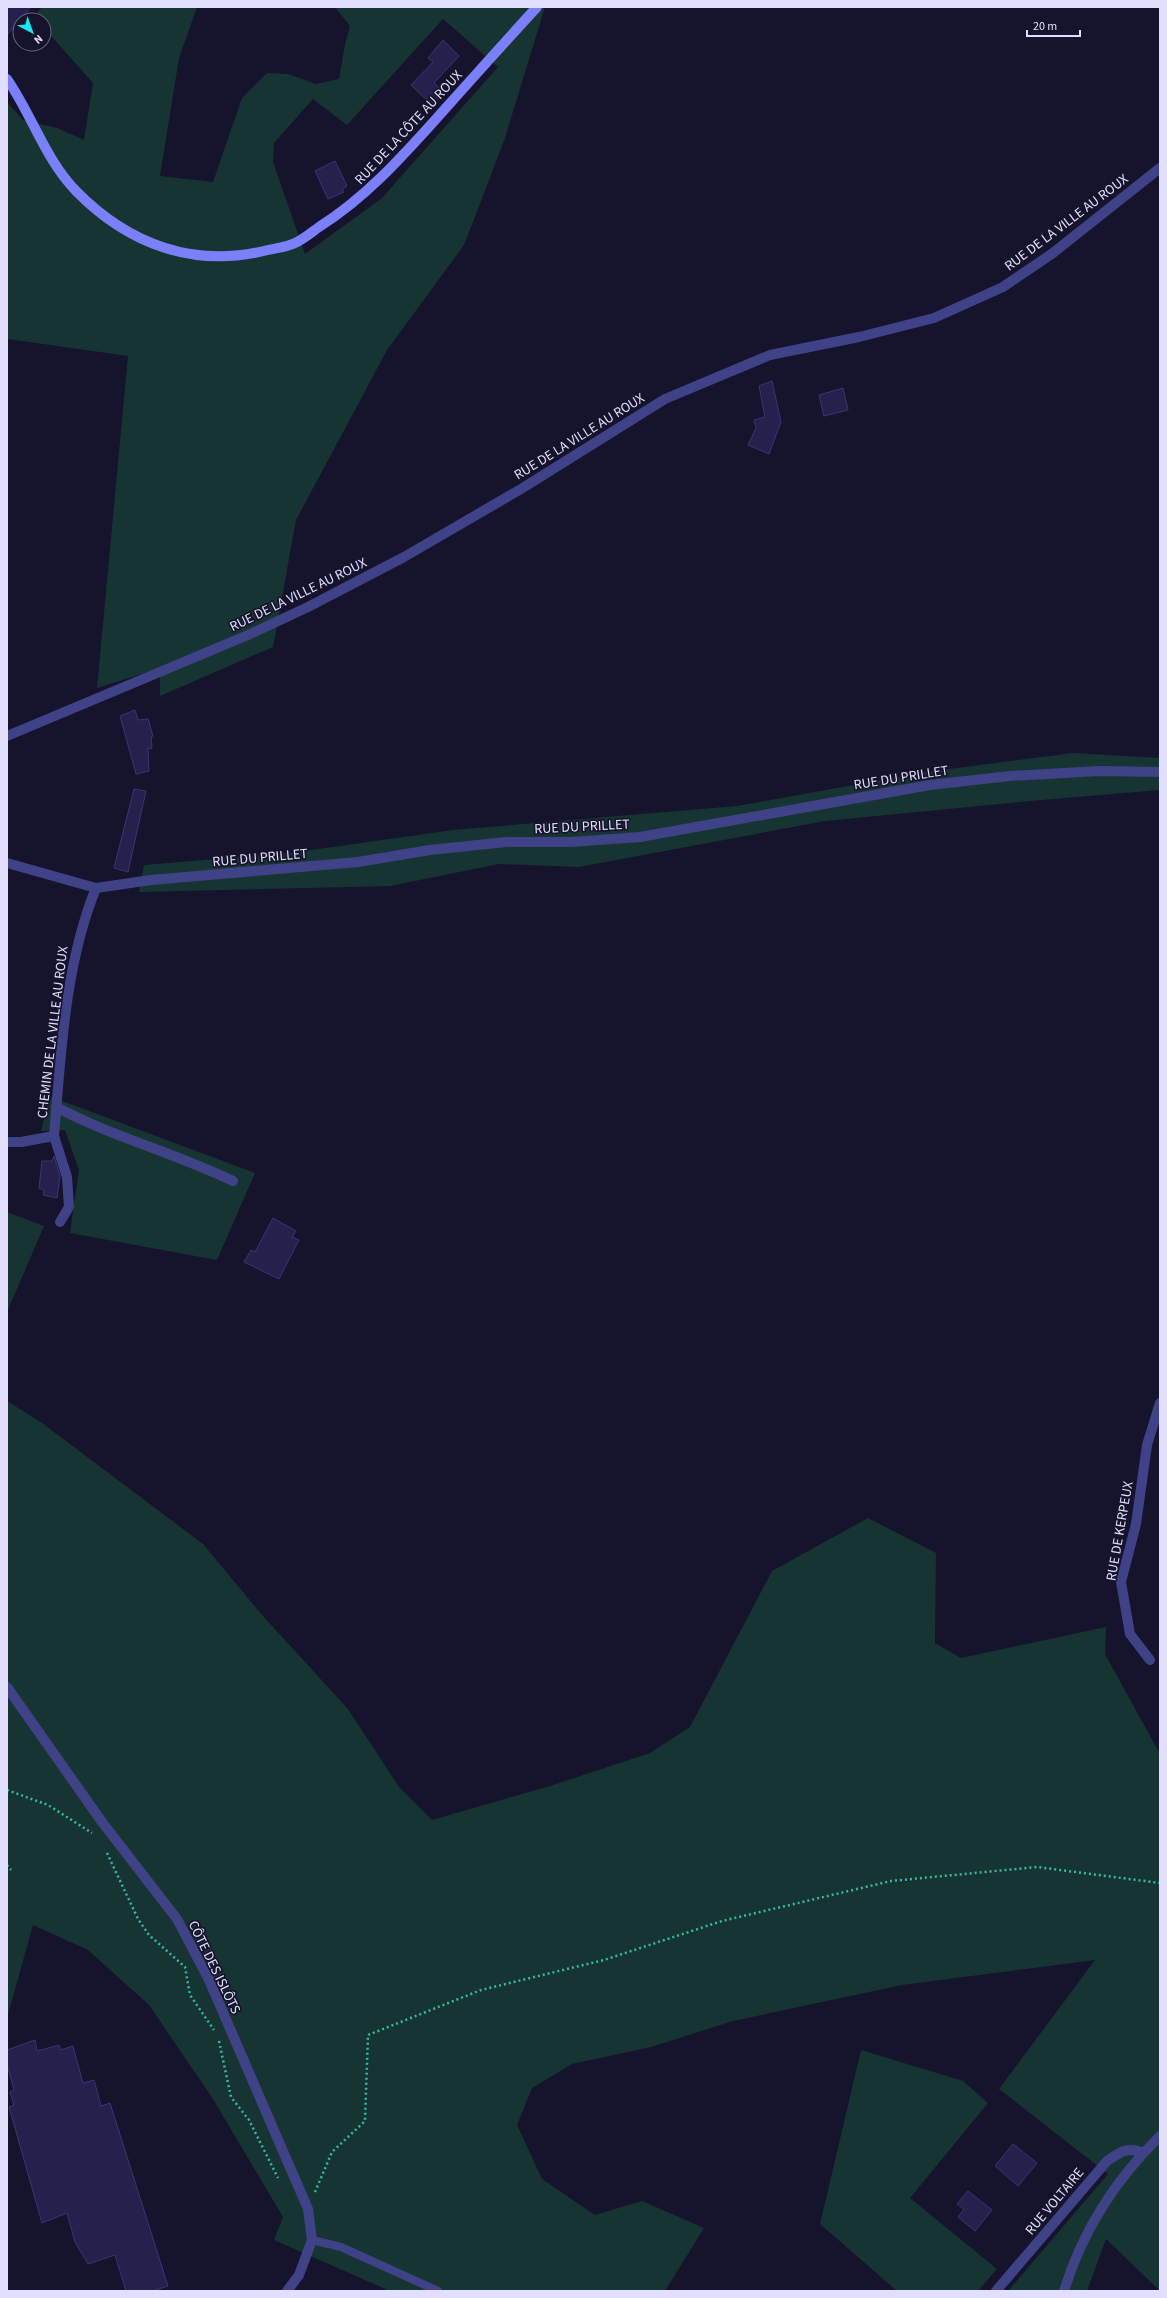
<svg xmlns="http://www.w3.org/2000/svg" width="1167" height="2298" viewBox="0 0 1167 2298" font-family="'Source Sans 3',sans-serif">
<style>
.green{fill:#163532;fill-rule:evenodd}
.building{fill:#26204c;stroke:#3d3376}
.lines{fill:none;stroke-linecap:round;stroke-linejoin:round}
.path{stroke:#37b9aa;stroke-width:2.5;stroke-dasharray:2 3;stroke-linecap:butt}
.service{stroke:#404288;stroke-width:8}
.minor{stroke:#404288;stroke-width:10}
.tertiary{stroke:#404288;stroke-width:10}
.secondary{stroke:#7b7ff9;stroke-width:10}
.labels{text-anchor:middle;stroke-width:3.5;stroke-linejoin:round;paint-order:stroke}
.street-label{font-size:14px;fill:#e1dffd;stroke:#16132c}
</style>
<rect width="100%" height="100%" fill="#16132c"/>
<!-- green -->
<path class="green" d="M42 7H197L179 58 160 176 213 182 242 98 267 73 288 74 316 84 339 79 345 45 350 26 335 7H545L504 141 464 245 387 350 296 520 273 647 160 696V668L97 688 128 356 8 339 7 102 23 120 57 128 84 140 93 83 44 28V20H36L33 17ZM443 19 498 67 382 198 305 254 273 162 274 143 313 99 347 125Z
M1073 753 1160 758V790L1041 800 825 821 579 867 499 864 390 886 139 892 144 865 290 853 453 830 737 806 926 772Z
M49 1096 255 1173 217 1260 70 1233 79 1170 65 1130 41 1131Z
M7 1212 44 1226 7 1312Z
M7 1401 42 1423 203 1544 262 1615 348 1709 399 1787 432 1820 550 1786 650 1753 690 1727 772 1571 868 1518 936 1553 935 1643 961 1658 1106 1627 1105 1654 1160 1754V2291L1106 2239 1087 2291H1008L1108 2174 999 2089 1095 1960 902 1985 733 2021 651 2047 572 2064 532 2088 517 2125 542 2179 595 2215 642 2201 704 2228 665 2291H390L274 2240 283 2217 213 2099 149 2005 88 1950 33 1925 7 2018Z
M861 2050 963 2081 988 2103 910 2198 997 2269 978 2291H897L820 2224Z"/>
<!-- building -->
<path class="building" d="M7 7H31L7 35Z
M443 40 459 56 434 83 444 92 432 105 411 85 433 62 428 58Z
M335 161 347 186 342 189 344 192 328 199 315 171Z
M772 381 781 422 769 454 748 445 756 428 754 420 765 417 759 386Z
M843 388 848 410 824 416 819 395Z
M135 710 138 720 148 719 153 736 151 737 152 748 148 749 149 771 136 774 120 716Z
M134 789 146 791 128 872 114 868Z
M54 1156 60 1176 57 1198 43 1195 44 1190 39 1188 42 1161H52Z
M273 1218 296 1231 292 1237 299 1240 279 1279 244 1262 251 1250 255 1252Z
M35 2040 37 2051 59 2045 60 2050 73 2046 83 2083 94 2080 101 2106 110 2103 168 2286 152 2291H126L115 2255 88 2264 75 2242 67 2213 42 2223 9 2107 14 2105 10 2092 14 2090 7 2064V2050Z
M1013 2144 1037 2163 1018 2186 995 2166Z
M968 2191 992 2210 975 2231 958 2217 964 2209 957 2204Z"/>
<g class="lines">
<!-- path -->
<path class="path" d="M7 1790 48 1805 92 1833
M107 1853 138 1919 149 1935 185 1967 190 1995 214 2030
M7 1865 11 1870
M219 2041 231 2097 249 2120 278 2178
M315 2192 332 2152 365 2121 368 2035 481 1990 604 1960 722 1921 891 1881 1037 1867 1160 1883"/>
<!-- service -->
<path class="service" d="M312 2240 341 2247 438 2291"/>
<!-- minor -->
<path class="minor" d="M7 736 248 635 308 607 404 557 521 489 665 399 770 355 859 337 934 318 1003 287 1053 253 1160 168
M7 863 96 888 151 880 358 862 430 850 506 842H571L640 837 930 785 1010 776 1099 771 1160 772
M56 1107C113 1137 175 1153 233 1181
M54 1136 67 1177 69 1207 60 1222
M7 1142H21L54 1136C61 1053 65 964 96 888
M1150 1660 1130 1634 1121 1582 1136 1524 1147 1445 1160 1403
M996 2291 1107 2161C1120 2152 1128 2146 1143 2153
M1064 2291C1082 2232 1116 2179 1160 2136"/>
<!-- tertiary -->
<path class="tertiary" d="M7 1687 102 1822 177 1919 209 1980 308 2209 312 2240 299 2275 287 2291"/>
<!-- secondary -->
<path class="secondary" d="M7 79C32 115 45 159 76 191 128 244 194 269 268 250 276 248 287 247 295 243 304 239 312 232 319 227 365 198 400 159 436 119 470 81 503 44 537 7"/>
</g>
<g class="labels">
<!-- street labels -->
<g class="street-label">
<text transform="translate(408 127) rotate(-47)" y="5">RUE DE LA CÔTE AU ROUX</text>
<text transform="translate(1066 222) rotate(-37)" y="5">RUE DE LA VILLE AU ROUX</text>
<text transform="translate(579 436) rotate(-32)" y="5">RUE DE LA VILLE AU ROUX</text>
<text transform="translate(298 594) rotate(-26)" y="5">RUE DE LA VILLE AU ROUX</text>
<text transform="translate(901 777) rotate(-9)" y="5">RUE DU PRILLET</text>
<text transform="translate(582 826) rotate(-3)" y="5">RUE DU PRILLET</text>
<text transform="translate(260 857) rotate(-5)" y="5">RUE DU PRILLET</text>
<text transform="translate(52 1032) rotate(-83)" y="5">CHEMIN DE LA VILLE AU ROUX</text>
<text transform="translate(1119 1531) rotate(-80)" y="5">RUE DE KERPEUX</text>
<text transform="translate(215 1967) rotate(64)" y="5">CÔTE DES ISLÔTS</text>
<text transform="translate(1054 2201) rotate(-50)" y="5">RUE VOLTAIRE</text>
</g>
</g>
<!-- border -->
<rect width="1167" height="2298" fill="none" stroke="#e1dffd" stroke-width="16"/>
<!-- north arrow -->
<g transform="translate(32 32) rotate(139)"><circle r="19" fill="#16132c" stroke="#676580"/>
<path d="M0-3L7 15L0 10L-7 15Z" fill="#15eaf4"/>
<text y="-6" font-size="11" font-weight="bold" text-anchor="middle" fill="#e1dffd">N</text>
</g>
<!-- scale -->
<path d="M1027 30v6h53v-6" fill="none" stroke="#e1dffd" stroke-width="2"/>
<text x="1033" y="30" font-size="12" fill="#e1dffd" stroke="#16132c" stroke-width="3" paint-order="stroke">20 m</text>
</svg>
